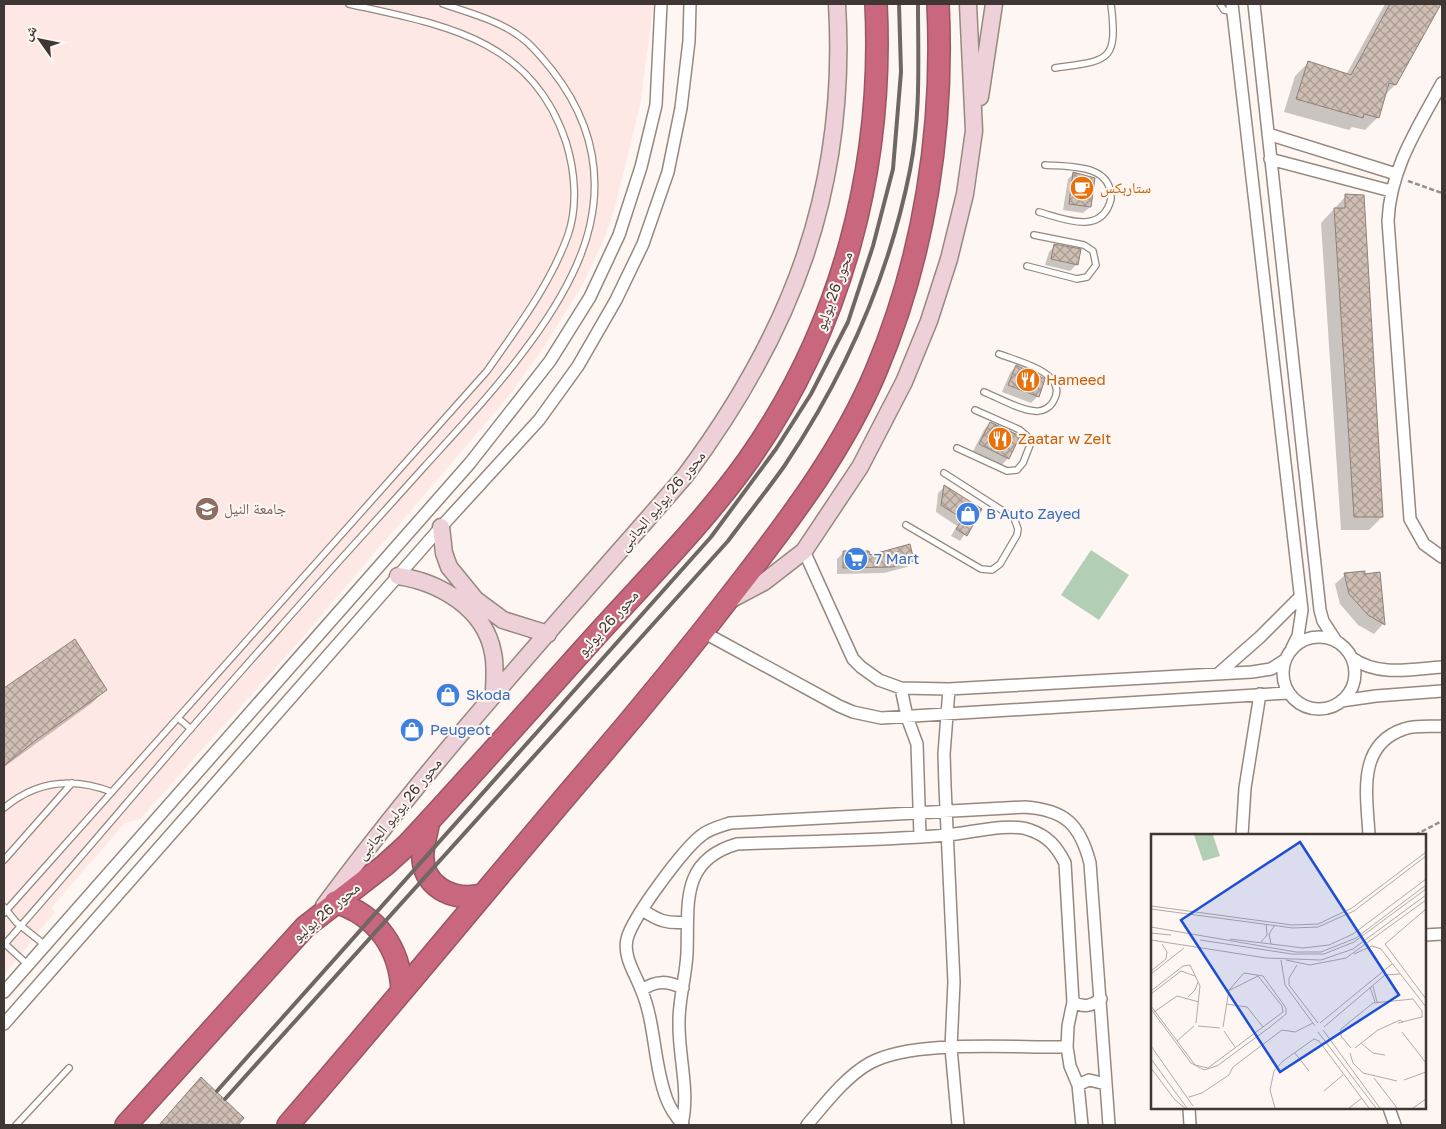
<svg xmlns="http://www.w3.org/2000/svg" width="1446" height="1129" viewBox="0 0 1446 1129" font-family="'Golos Text','Noto Naskh Arabic',sans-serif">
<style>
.education{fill:#fee8e5}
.grass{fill:#b2cfb5}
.shadow{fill:#0003}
.building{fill:url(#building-cross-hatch);stroke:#908177}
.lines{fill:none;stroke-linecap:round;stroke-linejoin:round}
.lane-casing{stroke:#96887e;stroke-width:8}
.street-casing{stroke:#96887e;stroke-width:14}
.secondary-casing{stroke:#96887e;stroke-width:19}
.highway-casing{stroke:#985664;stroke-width:24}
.path{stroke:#968f8b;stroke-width:2.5;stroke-dasharray:5 2.5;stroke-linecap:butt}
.lane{stroke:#fff;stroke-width:5.5}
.street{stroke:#fff;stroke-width:11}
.secondary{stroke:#eed1d8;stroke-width:16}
.highway{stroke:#c8677e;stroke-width:21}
.rail{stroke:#6e6763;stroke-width:4}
.labels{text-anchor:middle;stroke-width:4;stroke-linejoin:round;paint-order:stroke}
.food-label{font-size:15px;fill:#c56008;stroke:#fdf6f2;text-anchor:start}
.street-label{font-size:15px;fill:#3e3733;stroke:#fdf6f2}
.education-label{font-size:15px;fill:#785e54;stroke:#fdf6f2;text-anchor:start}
.shop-label{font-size:15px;fill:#366cbe;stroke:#fdf6f2;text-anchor:start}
.inset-road{fill:none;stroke:#b1aaa6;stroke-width:1}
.view{fill:#1d4ed8;fill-opacity:0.15;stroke:#1d4ed8;stroke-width:2.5}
.inset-edge{fill:none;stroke:#3e3733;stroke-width:2.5}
</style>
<defs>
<pattern id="building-cross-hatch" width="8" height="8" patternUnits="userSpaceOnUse" patternTransform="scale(1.25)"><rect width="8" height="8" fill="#cebeb4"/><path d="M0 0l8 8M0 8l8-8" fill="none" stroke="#a99b93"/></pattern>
</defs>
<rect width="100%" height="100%" fill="#fdf6f2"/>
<!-- education -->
<path class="education" d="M4 4H653V9L640 105 614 211 606 234 584 282 544 347 508 397 295 646 140 819 125 823 51 908 55 912 5 974Z"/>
<!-- grass -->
<path class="grass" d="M1091 550 1129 575 1099 620 1061 595Z"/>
<!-- shadow -->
<path class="shadow" d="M1385 4H1442L1436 10 1395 85 1384 96 1378 117 1365 130 1352 127 1349 130 1284 112 1295 76 1308 63 1346 75Z
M1074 173 1090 207 1083 213 1063 210 1068 179Z
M1346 196 1382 517 1369 530H1341L1321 223Z
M1055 245 1077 264 1070 271 1045 265 1049 252Z
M1016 366 1038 396 1031 403 1002 392 1010 373Z
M990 423 1008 458 1002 465 973 451 984 430Z
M944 487 981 510 960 541 951 536 957 526 936 512 938 493Z
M843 553 868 556 913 560 907 567 884 573 837 574V559Z
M1379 573 1383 624 1374 634 1358 625 1340 604 1335 584 1345 575Z
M75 641 105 690 92 703 4 767V690Z
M201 1079 243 1118 236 1125H159Z"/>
<!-- building -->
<path class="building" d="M1390 4H1441L1396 85 1389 83 1379 118 1364 114 1363 118 1296 99 1308 61 1351 75Z
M1073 172 1095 178 1091 207 1069 204Z
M1345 194 1364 195 1383 517H1354L1334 208H1345Z
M1054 244 1081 249 1078 265 1051 259Z
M1016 365 1045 379 1039 397 1008 385Z
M990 422 1020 436 1009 459 979 444Z
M944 485 982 509 967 536 956 529 963 519 941 505Z
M910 544 914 561 892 567 843 568V551H869L870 555Z
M1365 571V574L1380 572 1385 625 1368 615 1349 594 1344 573Z
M75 639 107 690 36 740 4 766V688Z
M201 1077 244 1118 238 1125H159Z"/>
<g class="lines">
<!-- lane casing -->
<g class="lane-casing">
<path id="lane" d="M1220 4 1224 10 1233 12
M1055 68C1109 60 1118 63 1111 4
M1039 212C1064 219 1102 236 1111 199 1112 164 1071 167 1045 165
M1027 266 1077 279 1087 277 1096 265 1093 251 1084 245 1034 235
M984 392C999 398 1019 410 1035 411 1043 412 1051 407 1054 400 1069 373 1017 361 999 354
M957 448 1007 471 1017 470 1023 463 1030 445 1027 436 1020 430 975 410
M906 525 981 569 992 570 1000 564 1017 535 1018 529 1014 518 944 473
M178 718 191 729
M4 808C36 781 73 777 112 792
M4 860 72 783
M4 907 16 922 45 945
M4 913 487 371C517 328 550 285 568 235 578 206 575 171 566 142 532 38 443 25 349 4
M4 943 28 965
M4 945C95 842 183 735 275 633 324 577 374 523 424 467 482 403 571 311 590 225 603 167 588 116 552 70 543 59 534 47 522 38 502 22 468 12 443 4
M16 1125 69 1068"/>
</g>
<!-- street casing -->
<g class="street-casing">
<path id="street" d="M1232 4 1302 610 1298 636 1292 648
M1254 4 1320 610 1323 621 1336 641
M1442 83C1418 127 1390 169 1388 221L1410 519 1424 544 1442 557
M1268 134 1396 174
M1270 159 1391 191
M804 551 853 659 861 667 879 680 901 688 949 689 1252 672 1271 669 1285 660
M703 632 839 706 853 712 881 718 1288 693
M1283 673a36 36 0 1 1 72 0a36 36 0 1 1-72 0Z
M1352 658C1379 677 1411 669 1442 667
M1218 674 1260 637 1300 597
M901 688 907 717 917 744 920 836
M949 689 944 754 945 786 954 982 951 1048 958 1125
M1341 701 1376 696 1442 691
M1242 835 1245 788 1260 694
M1369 835C1367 796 1356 745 1404 729 1415 725 1431 727 1442 726
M643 910C658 921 668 924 687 922
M1425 935 1442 934
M642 990C656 980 667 981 683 988
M4 992 470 463 550 361 590 297 619 235 641 167 656 105 661 4
M1073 1002C1084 1008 1091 1006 1101 999
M4 1024 441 527 539 420 578 366 616 300 643 244 668 172 681 108 689 41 690 4
M1078 1085 1089 1080 1106 1084
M1189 1108 1190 1125
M1389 1108 1395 1125
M682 1124C690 1090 678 1056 679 1021 679 998 686 976 687 953 689 905 679 861 737 844 807 841 877 841 947 835 970 833 1009 822 1030 830 1048 836 1057 847 1065 863L1073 1002 1068 1026 1067 1047 1070 1066 1078 1085 1082 1125
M683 1125C676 1117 671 1110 667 1100 653 1064 656 1024 641 989 635 973 623 957 627 939 632 918 684 848 702 835 709 829 721 826 730 823L1025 807C1066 810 1080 825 1090 863L1109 1125
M807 1125C824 1105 846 1076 870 1063 913 1039 1015 1048 1067 1047"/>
</g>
<!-- secondary casing -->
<g class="secondary-casing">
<path id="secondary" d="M980 97 994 4
M441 527 444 553 449 567 476 600 503 620 548 634
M398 576C439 582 485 608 493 653 496 666 494 681 494 695
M728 601 764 582 804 551 860 467 904 382 929 321 949 259 965 194 974 131 968 4
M324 906C435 755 563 617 685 476 793 331 848 186 837 4"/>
</g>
<!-- highway casing -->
<g class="highway-casing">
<path id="highway" d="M429 821C427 831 424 842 423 852 420 886 453 902 482 895
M335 902C377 915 400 948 402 991
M126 1125 305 927 385 865 407 845C473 774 537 701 602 629 651 575 704 522 747 462 842 328 884 167 876 4
M288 1125C386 1012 481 896 578 782 635 716 690 649 743 580 794 514 844 447 876 371 925 255 944 128 938 4"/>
</g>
<!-- path -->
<path class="path" d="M1408 181 1442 193
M1415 835 1442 821"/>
<!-- lane -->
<use href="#lane" class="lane"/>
<!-- street -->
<use href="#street" class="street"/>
<!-- secondary -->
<use href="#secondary" class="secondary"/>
<!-- highway -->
<use href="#highway" class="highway"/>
<!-- rail -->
<path class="rail" d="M217 1091 711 537 776 449 811 394 848 322 873 246 893 169 901 72 899 4
M225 1099 728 541C747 515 767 491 785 465 845 375 889 276 910 170 921 115 918 59 918 4"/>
</g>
<!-- icons -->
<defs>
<g id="cafe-disc" transform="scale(1.25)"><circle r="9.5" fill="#e8710a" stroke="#fdf6f2"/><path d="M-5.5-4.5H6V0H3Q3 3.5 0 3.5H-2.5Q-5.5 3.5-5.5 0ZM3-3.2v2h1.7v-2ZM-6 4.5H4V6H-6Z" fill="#fff"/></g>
<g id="restaurant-disc" transform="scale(1.25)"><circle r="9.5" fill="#e8710a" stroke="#fdf6f2"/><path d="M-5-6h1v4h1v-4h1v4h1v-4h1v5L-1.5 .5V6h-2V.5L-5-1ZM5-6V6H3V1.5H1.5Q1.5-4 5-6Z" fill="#fff"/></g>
<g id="university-disc" transform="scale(1.25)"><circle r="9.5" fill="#8d6e63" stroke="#fdf6f2"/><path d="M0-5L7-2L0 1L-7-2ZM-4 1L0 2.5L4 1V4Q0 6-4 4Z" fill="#fff"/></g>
<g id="shop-disc" transform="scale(1.25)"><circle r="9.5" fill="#3f7fe0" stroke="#fdf6f2"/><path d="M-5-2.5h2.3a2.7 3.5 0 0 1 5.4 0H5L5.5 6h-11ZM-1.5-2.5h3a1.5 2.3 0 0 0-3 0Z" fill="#fff"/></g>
<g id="supermarket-disc" transform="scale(1.25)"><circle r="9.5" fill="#3f7fe0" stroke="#fdf6f2"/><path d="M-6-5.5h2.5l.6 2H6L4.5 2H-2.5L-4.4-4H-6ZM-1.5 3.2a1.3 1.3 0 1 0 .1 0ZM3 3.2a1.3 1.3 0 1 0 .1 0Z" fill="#fff"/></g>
</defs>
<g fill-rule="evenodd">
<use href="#cafe-disc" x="1082" y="188"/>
<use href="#restaurant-disc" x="1028" y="380"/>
<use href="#restaurant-disc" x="1000" y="439"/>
<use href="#university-disc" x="207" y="509"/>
<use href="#shop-disc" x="968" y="514"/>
<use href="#supermarket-disc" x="856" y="559"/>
<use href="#shop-disc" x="448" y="695"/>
<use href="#shop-disc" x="412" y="730"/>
</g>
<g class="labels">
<!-- food labels -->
<g class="food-label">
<text x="1100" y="193">ستاربكس</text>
<text x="1046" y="385">Hameed</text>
<text x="1018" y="444">Zaatar w Zeit</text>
</g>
<!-- street labels -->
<g class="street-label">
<text transform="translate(834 291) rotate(-70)" y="5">محور 26 يوليو</text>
<text transform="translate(662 501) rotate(-50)" y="5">محور 26 يوليو الجانبى</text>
<text transform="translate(608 623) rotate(-48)" y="5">محور 26 يوليو</text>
<text transform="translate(399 809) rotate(-51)" y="5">محور 26 يوليو الجانبى</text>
<text transform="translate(326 912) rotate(-40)" y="5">محور 26 يوليو</text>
</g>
<!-- education labels -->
<g class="education-label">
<text x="224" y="514">جامعة النيل</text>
</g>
<!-- shop labels -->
<g class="shop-label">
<text x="986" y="519">B Auto Zayed</text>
<text x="874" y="564">7 Mart</text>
<text x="466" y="700">Skoda</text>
<text x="430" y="735">Peugeot</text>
</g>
</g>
<!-- overview -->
<g transform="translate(1151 834)">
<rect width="275" height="275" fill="#fdf6f2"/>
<path d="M43 1H62L69 22 52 27Z" fill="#b2cfb5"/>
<path class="inset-road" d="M0 72 141 91 167 90 201 74 275 18M0 75 142 94 167 93 203 77 275 22M275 75 234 110 275 165M0 93 145 118H170L205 104 275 51M0 99 20 101M79 105 152 114 178 111 202 100 275 45M0 106 115 124 170 126 202 115 275 61M49 106 141 120H173L203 108 275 55M110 108 116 101 115 90M120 110 118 100 124 91M203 120 221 112 230 115 275 173M130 126 134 151 164 192M135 126 159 131 195 124 275 66M146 131 138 144V151L167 189M0 137 15 125 16 118 11 110M0 140 33 114M222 152 226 168M219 153 224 168M0 157 32 132 39 131 49 152 45 189M0 160 30 137 44 142M37 163 44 156 47 148M75 170 96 173 112 193M0 172 44 231 57 234 132 178 131 172 107 142 77 157M0 175 40 229 53 236 66 232 119 193 135 180V174L112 142 93 139 78 156 72 193M3 178 26 162 48 168M169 189 241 130M47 192 69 194M173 193 234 141 249 140M172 196 229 274M73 197 84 213M167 198 225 274M251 198 275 229M26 207 43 192M210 209 222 219 234 221M0 212 42 272M200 214 190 202V195L222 169 262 165 271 177V183L251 188M204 214 227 196 249 186 252 188 247 189M144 219 158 237M199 219 202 229 212 239 246 247M0 225 36 274M0 234 24 266 34 274M223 244 246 274M253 246 275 238M173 257 192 241M38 263 51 259 78 241 82 233 131 196 144 198 162 189M124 274 119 256 123 237 132 227 163 205 168 207 218 274M198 274 211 264M262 274 275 265"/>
<path class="view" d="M149 8 248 161 129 238 30 86Z"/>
<rect width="275" height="275" class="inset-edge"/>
</g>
<!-- border -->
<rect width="1446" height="1129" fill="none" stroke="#3e3733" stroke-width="10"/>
<!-- north arrow -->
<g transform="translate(40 40) rotate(303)" stroke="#fdf6f2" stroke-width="4" paint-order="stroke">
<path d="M0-4L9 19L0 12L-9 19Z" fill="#3e3733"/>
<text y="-8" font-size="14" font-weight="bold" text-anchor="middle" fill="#3e3733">ش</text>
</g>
</svg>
